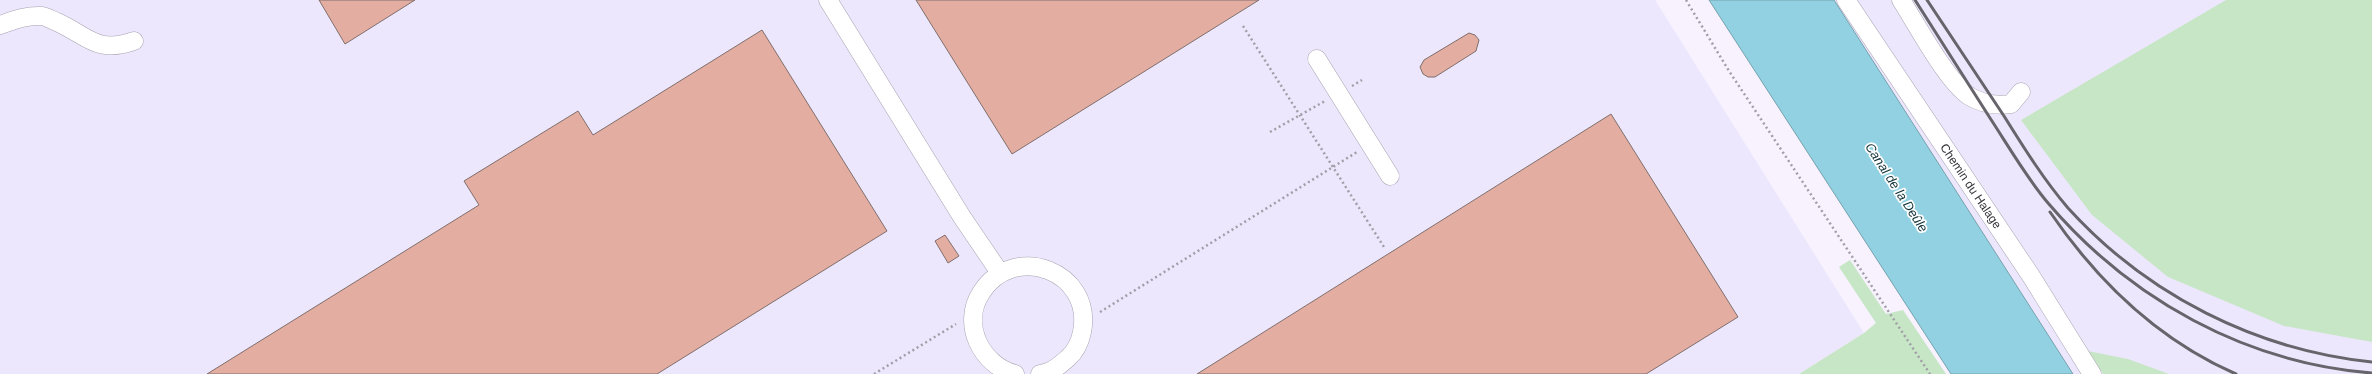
<svg xmlns="http://www.w3.org/2000/svg" width="2372" height="374" viewBox="0 0 2372 374" font-family="Arial,sans-serif">
<style>
.industrial{fill:#ede7fd}
.green{fill:#c7e6c6}
.water{fill:#92d1e1;stroke:#76a2ae}
.building{fill:#e4ada2;stroke:#7f6f6c}
.lines{fill:none;stroke-linecap:round;stroke-linejoin:round}
.minor-casing{stroke:#a7a2b0;stroke-width:19}
.path{stroke:#a19ea7;stroke-width:2.5;stroke-dasharray:2 3;stroke-linecap:butt}
.minor{stroke:#fff;stroke-width:18}
.rail{stroke:#67646b;stroke-width:3}
.labels{text-anchor:middle;stroke-width:3.5;stroke-linejoin:round;paint-order:stroke}
.street-label{font-size:12px;fill:#353338;stroke:#fff}
.water-label{font-size:13px;font-style:italic;fill:#13333a;stroke:#fff}
</style>
<rect width="100%" height="100%" fill="#f7f2fe"/>
<!-- industrial -->
<path class="industrial" d="M0 0H1655L1864 333 1799 374H0Z
M1834 0H2372V374H2073Z"/>
<!-- green -->
<path class="green" d="M2226 0H2372V342L2284 326 2168 277 2092 215 2021 120Z
M1850 260 1886 314 1903 310 1946 374H1799L1864 333 1876 323 1839 267Z
M2088 351 2128 359 2169 374H2103Z"/>
<!-- water -->
<path class="water" d="M1709 0H1834L2073 374H1951Z"/>
<!-- building -->
<path class="building" d="M319 0H415L345 44Z
M916 0H1259L1012 154Z
M762 30 887 231 657 374H207L479 205 464 181 578 111 593 135Z
M1469 33 1475 35 1479 40 1476 51 1435 77H1428L1423 74 1420 67 1424 60Z
M1611 114 1738 317 1646 374H1197Z
M945 235 959 256 948 263 935 241Z"/>
<g class="lines">
<!-- minor casing -->
<g class="minor-casing">
<g id="minor">
<path d="M828 0 962 217 1000 273"/>
<path id="s1" d="M1846 0 2031 276 2092 374"/>
<path d="M1901 0C1917 25 1946 80 1969 96 1982 104 1996 106 2011 104L2021 92"/>
<path d="M0 25C14 20 27 15 42 16 47 17 52 20 57 22 88 36 96 54 134 41"/>
<path d="M1317 59 1390 176"/>
<path d="M1015 374C981 365 961 324 981 293 1013 241 1094 271 1082 332 1080 342 1076 351 1068 358 1060 365 1051 373 1040 374"/>
</g>
</g>
<!-- path -->
<path class="path" d="M1686 0 1729 71 1930 374
M1243 26 1384 247
M1352 86 1362 80
M1270 132 1325 101
M1100 312 1357 152
M874 374 956 324"/>
<!-- minor -->
<use href="#minor" class="minor"/>
<!-- rail -->
<path class="rail" d="M1915 0C1940 39 1965 79 1990 118 2009 147 2026 177 2048 203 2130 299 2245 363 2372 373
M1927 0C1953 39 1979 78 2004 116 2024 148 2044 180 2068 208 2147 295 2256 350 2372 362
M2050 212C2098 282 2158 340 2236 374"/>
</g>
<g class="labels">
<!-- street labels -->
<g class="street-label">
<text dy="4" stroke="none"><textPath href="#s1" startOffset="224">Chemin du Halage</textPath></text>
</g>
<!-- water labels -->
<g class="water-label">
<text transform="translate(1897 187) rotate(57)" y="5">Canal de la Deûle</text>
</g>
</g>
</svg>
